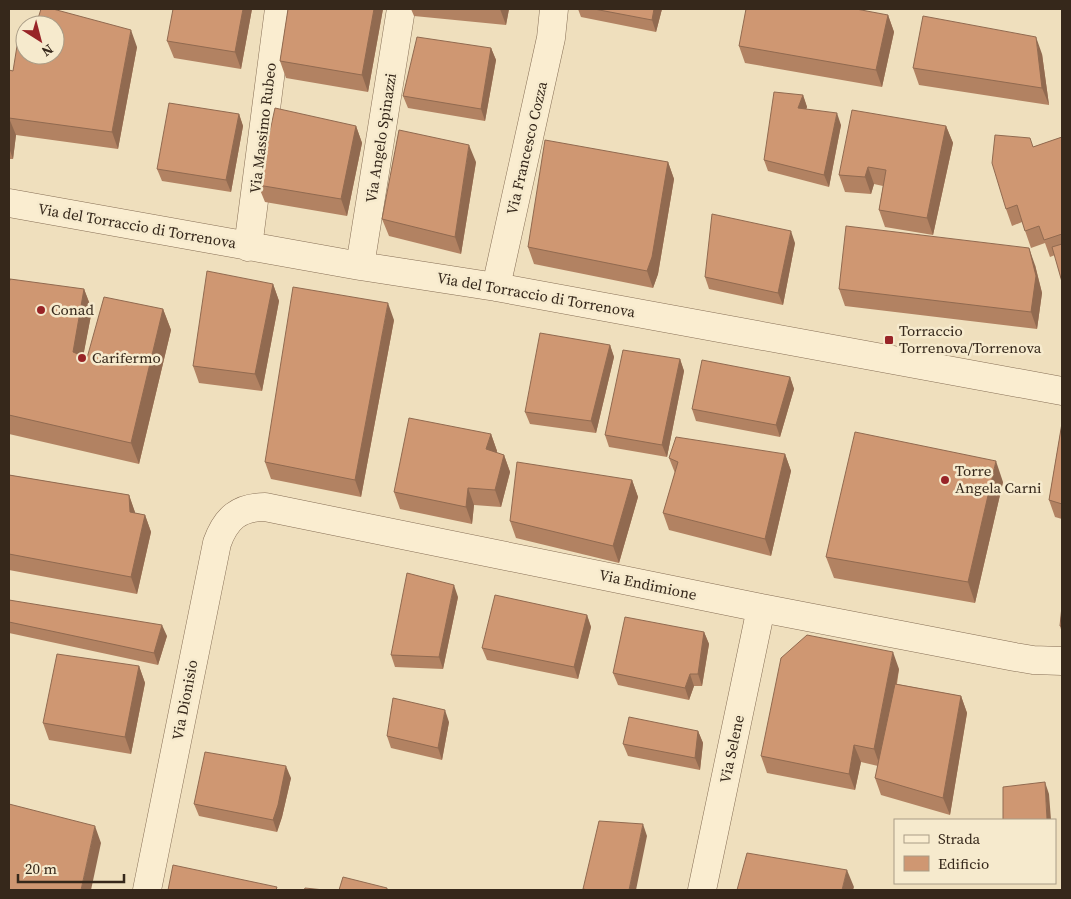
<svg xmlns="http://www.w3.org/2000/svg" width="1071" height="899" viewBox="0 0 1071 899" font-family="'Source Serif 4',serif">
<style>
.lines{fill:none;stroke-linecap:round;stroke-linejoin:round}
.minor-casing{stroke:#876f56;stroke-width:29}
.minor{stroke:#faedd0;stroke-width:28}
.wall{fill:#b28262}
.shaded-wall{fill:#916a50}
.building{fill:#cf9772;stroke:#916a50}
.poi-dot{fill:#982427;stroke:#f6eacd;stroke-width:2}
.labels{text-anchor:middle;stroke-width:5;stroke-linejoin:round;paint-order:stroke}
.street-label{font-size:15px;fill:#36281b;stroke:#f6eacd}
.poi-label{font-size:15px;fill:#36281b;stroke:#f6eacd;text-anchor:start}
</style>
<rect width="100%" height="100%" fill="#efdfbd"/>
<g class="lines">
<!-- minor casing -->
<g class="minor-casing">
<path id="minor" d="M9 203 360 266 496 287 1062 391
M248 247 279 9
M360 266 401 9
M496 287 551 38 554 9
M147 890 217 543C226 518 239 507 265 507L761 608 1015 657 1033 660 1062 661
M702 890 761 608"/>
</g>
<!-- minor -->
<use href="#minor" class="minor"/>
</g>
<!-- wall -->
<path class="wall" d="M252 9 241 69 174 58 167 41Z
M288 9H383L368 92 286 78 280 61Z
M411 9H509L506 25 414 16Z
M578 9H662L656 32 581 17Z
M888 15 894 32 882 87 745 63 739 46Z
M137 47 118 149 16 135 13 159H9V70L13 71 55 55Z
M491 48 496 60 485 121 408 108 403 96Z
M1042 54 1049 105 919 85 913 68Z
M803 95 807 107 806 109 841 125 829 187 768 171 764 160Z
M239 114 243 126 231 192 162 181 157 169Z
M356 126 362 143 347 216 265 202 258 185Z
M946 126 953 143 933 235 885 227 879 210 883 186 874 184 871 194 845 192 839 175Z
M1062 137V282L1055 255 1050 257 1045 243 1031 248 1022 222 1012 226 1006 209 1033 147Z
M476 162 461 254 389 236 382 219Z
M668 162 674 179 658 274 653 288 534 264 528 247Z
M795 243 783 305 709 289 705 277Z
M1035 265 1042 293 1037 329 845 306 839 289Z
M9 284 84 289 92 310 83 356 87 358 163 309 171 330 139 464 9 434Z
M273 284 279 301 262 391 199 383 193 366Z
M394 320 361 497 271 479 265 462Z
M610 345 614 357 596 433 530 424 525 412Z
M680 359 684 371 667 457 609 447 605 435Z
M790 377 794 389 780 437 696 421 692 409Z
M1062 423V519L1055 517 1049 500Z
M491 434 497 451 496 453 504 455 510 472 501 507 474 505 472 524 400 509 394 492Z
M785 454 791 471 771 556 669 530 663 513 675 473 669 458Z
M9 475 129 495 135 513 145 515 151 532 137 594 9 570Z
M632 480 638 497 619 563 516 538 510 521Z
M1003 482 975 603 834 578 826 557Z
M458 597 443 669 395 667 391 655Z
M9 600 167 636 158 665 9 633Z
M1062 606V633L1060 626Z
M587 615 591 627 578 679 487 660 482 648Z
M704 632 709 644 702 686H694L689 700 618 685 613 673Z
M139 666 145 683 131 754 49 740 43 723Z
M899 669 897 684 961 696 967 713 950 815 881 795 875 778 878 766 861 762 855 790 767 773 761 756Z
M449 722 442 760 391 748 387 736Z
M698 731 703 743 700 770 628 756 623 744Z
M291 778 282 817 277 832 199 816 194 804Z"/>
<!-- shaded-wall -->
<path class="shaded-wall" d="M243 9H252L241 69 235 52Z
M374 9H383L368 92 362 75Z
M500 9H509L506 25Z
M654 9H662L656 32 652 20Z
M888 15 894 32 882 87 876 70Z
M131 30 137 47 118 149 112 132Z
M1036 37 1042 54 1049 105 1042 88Z
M491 48 496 60 485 121 481 109Z
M803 95 807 107 802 120 798 108Z
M837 113 841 125 829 187 824 175Z
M239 114 243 126 231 192 226 180Z
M9 118 16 135 13 159 9 148Z
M356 126 362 143 347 216 341 199Z
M946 126 953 143 933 235 927 218Z
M469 145 476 162 461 254 455 237Z
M668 162 674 179 658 274 653 288 647 271Z
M868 167 874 184 871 194 865 177Z
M791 231 795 243 783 305 778 293Z
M1029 248 1035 265 1042 293 1037 329 1031 312Z
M273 284 279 301 262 391 255 374Z
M84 289 92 310 80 373 73 352Z
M388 303 394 320 361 497 355 480Z
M163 309 171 330 139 464 131 443Z
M610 345 614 357 596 433 591 421Z
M680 359 684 371 667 457 662 445Z
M790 377 794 389 780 437 776 425Z
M491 434 497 451 492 466 486 449Z
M785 454 791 471 771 556 765 539Z
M504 455 510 472 501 507 495 490Z
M996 461 1003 482 975 603 968 582Z
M632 480 638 497 619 563 613 546Z
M468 488 474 505 472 524 466 507Z
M129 495 135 512 136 529 130 512Z
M145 515 151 532 137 594 131 577Z
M454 585 458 597 443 669 439 657Z
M587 615 591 627 578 679 574 667Z
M162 625 167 636 158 665 154 653Z
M704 632 709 644 702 686 698 674Z
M893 652 899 669 880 766 874 749Z
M139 666 145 683 131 754 125 737Z
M690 674 694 686 689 700 685 688Z
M961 696 967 713 950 815 943 798Z
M445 710 449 722 442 760 438 748Z
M698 731 703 743 700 770 695 758Z
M854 745 861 762 855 790 849 774Z
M286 766 291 778 282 817 277 832 273 820Z
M1045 782 1049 794 1051 820H1047Z
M643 824 647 836 636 890H629Z
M95 826 101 843 91 890H81Z
M847 870 854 887 853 890H842Z"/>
<!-- building -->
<path class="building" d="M41 9H53L131 30 112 132 9 118V123V70L13 71 17 46 25 48V55H55V25H36Z
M173 9H243L235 52 167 41Z
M288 9H374L362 75 280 61Z
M594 9H654L652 20Z
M746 9H856L888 15 876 70 739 46Z
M923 16 1036 37 1042 88 913 68Z
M417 37 491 48 481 109 403 96Z
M774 92 803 95 798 108 837 113 824 175 764 160Z
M169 103 239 114 226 180 157 169Z
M275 108 356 126 341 199 258 185Z
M852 110 946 126 927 218 879 210 886 170 868 167 865 177 839 175Z
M399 130 469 145 455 237 382 219Z
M995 135 1030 138 1033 147 1062 137V234L1044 240 1039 226 1025 231 1017 205 1006 209 992 163Z
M545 140 668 162 652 257 647 271 528 247Z
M712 214 791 231 778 293 705 277Z
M846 226 1029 248 1036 276 1031 312 839 289Z
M1062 244V282L1052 247Z
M207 271 273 284 255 374 193 366Z
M10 279 84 289 73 352 87 358 104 297 163 309 131 443 9 415V284Z
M293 287 388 303 355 480 265 462Z
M540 333 610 345 591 421 525 412Z
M623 350 680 359 662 445 605 435Z
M702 360 790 377 776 425 692 409Z
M409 418 491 434 486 449 504 455 495 490 468 488 466 507 394 492Z
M1062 423V504L1049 500Z
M855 432 996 461 968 582 826 557Z
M676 437 785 454 765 539 663 513 678 462 669 458Z
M517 462 632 480 613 546 510 521Z
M9 475 129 495 130 512 145 515 131 577 9 554Z
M407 573 454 585 439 657 391 655Z
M495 595 587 615 574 667 482 648Z
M9 600 162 625 154 653 9 622Z
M1062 606V626H1060Z
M625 617 704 632 698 674H690L685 688 613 673Z
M807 635 893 652 874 749 854 745 849 774 761 756 781 658Z
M57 654 139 666 125 737 43 723Z
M895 684 961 696 943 798 875 778Z
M393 698 445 710 438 748 387 736Z
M629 717 698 731 695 758 623 744Z
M205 752 286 766 278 805 273 820 194 804Z
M1045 782 1047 820H1003V787Z
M9 804 95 826 81 890H9Z
M599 821 643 824 629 890H588L583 889Z
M747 853 847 870 842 890H737Z
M173 865 277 887 276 890H168Z
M343 877 387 888V890H339Z
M305 888 324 890H304Z"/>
<!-- markers -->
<g class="poi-dot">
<circle cx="41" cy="310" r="5"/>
<rect x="884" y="335" width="10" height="10" rx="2.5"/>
<circle cx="82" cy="358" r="5"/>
<circle cx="945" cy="480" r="5"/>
</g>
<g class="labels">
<!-- street labels -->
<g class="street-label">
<text transform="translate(263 128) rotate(-83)" y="5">Via Massimo Rubeo</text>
<text transform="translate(381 138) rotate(-81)" y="5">Via Angelo Spinazzi</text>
<text transform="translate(527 148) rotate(-77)" y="5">Via Francesco Cozza</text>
<text transform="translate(137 226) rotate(10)" y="5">Via del Torraccio di Torrenova</text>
<text transform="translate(536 295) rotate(10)" y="5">Via del Torraccio di Torrenova</text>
<text transform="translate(648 585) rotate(12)" y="5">Via Endimione</text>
<text transform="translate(185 700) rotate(-79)" y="5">Via Dionisio</text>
<text transform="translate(732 749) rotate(-78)" y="5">Via Selene</text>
</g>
<!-- poi labels -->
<g class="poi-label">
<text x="51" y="315">Conad</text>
<text x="899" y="336">Torraccio<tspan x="899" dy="17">Torrenova/Torrenova</tspan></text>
<text x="92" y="363">Carifermo</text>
<text x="955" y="476">Torre<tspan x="955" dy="17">Angela Carni</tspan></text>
</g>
</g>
<!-- border -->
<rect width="1071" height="899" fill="none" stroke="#36281b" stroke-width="20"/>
<!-- legend -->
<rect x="894" y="819" width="162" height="65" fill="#f6eacd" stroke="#a99c86"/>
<rect x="904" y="835" width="25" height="8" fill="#faedd0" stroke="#a99c86"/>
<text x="938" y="844" font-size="15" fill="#36281b">Strada</text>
<rect x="904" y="856" width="25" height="15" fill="#cf9772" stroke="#a99c86"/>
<text x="938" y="869" font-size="15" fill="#36281b">Edificio</text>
<!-- north arrow -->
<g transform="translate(40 40) rotate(144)"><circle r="24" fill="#f6eacd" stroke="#a99c86"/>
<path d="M0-4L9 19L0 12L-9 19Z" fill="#982427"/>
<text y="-8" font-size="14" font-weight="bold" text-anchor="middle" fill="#36281b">N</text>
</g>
<!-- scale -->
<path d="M18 874v8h106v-8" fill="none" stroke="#36281b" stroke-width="2.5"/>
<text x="25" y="874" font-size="15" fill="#36281b" stroke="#f6eacd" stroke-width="4" paint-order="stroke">20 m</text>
</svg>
